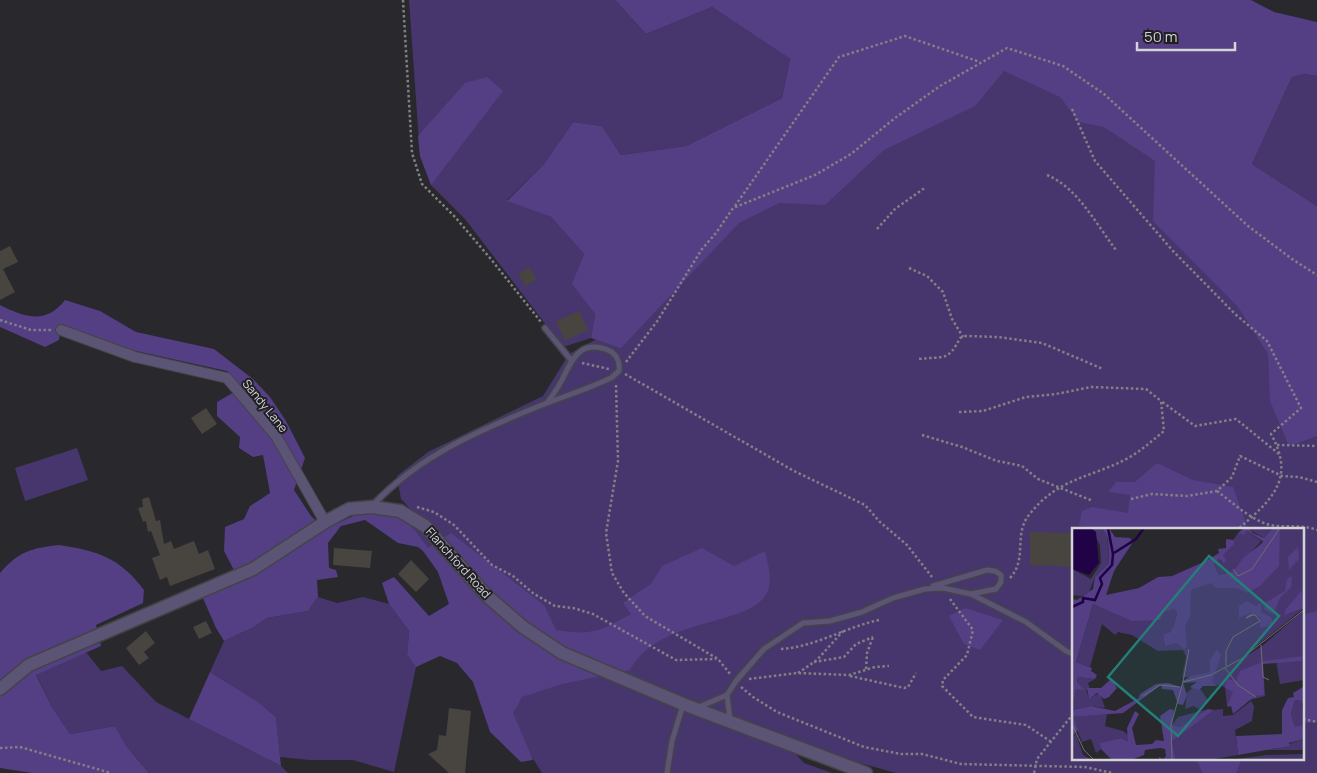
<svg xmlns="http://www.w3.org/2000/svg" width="1317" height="773" viewBox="0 0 1317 773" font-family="Manrope,sans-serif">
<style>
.green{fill:#47366d;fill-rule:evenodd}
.forest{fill:#543e84}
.building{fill:#484440}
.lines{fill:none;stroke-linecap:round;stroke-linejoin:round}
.service-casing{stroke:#444448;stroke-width:8}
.minor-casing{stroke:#444448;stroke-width:12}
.tertiary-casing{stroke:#444448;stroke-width:15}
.path{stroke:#818084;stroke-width:2.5;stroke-dasharray:2.5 2.5;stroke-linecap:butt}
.service{stroke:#5c5474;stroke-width:5}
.minor{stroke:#5c5474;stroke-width:10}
.tertiary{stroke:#5c5474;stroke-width:12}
.labels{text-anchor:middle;stroke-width:4;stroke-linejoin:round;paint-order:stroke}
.street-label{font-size:12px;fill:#d4d4d7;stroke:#201f23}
.inset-river{fill:none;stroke:#210246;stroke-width:2.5}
.inset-road{fill:none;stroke:#6d6d71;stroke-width:1}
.view{fill:#237f78;fill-opacity:0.15;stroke:#237f78;stroke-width:2.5}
.inset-edge{fill:none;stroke:#d4d4d7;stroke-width:2.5}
</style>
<rect width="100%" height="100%" fill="#29282d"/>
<!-- green -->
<path class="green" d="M409 0H615L646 34 712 7 790 59 782 98 686 146 621 155 602 126 573 122 544 164 507 200 551 217 584 254 573 284 595 314 591 338 563 347 465 219 431 185 420 156Z
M868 0 1317 224V773H896L853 761 779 736 804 763 832 773H542L520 738 478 614 395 517 440 540 401 499 397 476 428 452 543 396 569 354 595 340ZM1073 529H1303V759H1073Z
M1304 74 1317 76V206L1252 164 1292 77Z
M77 448 88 480 25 501 15 468Z
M318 597 337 603 363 597 389 604 409 631 407 655 416 667 394 772 353 760H310L280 757 276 717 257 701 210 672 224 641 254 627 267 618 308 611Z
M86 652 101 671 122 666 156 702 281 766 288 773H149L127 747 115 726 70 734 52 707 36 674Z"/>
<!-- forest -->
<path class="forest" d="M615 0H1251L1274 12 1317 22V76L1304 74 1292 77 1252 164 1317 206V436L1289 446 1270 401 1268 354 1238 307 1153 221 1155 161 1104 127 1079 122 1060 97 1004 71 975 106 884 150 825 205 779 203 739 223 621 348 591 338 595 314 572 284 584 254 551 217 507 201 544 164 573 122 602 126 621 155 686 146 782 98 790 59 712 7 646 34Z
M487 77 503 91 431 185 420 156 418 136 465 83Z
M65 300 100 311 136 332 214 349 253 379 270 397 286 421 305 458 294 490 311 516 325 529 364 511 398 514 410 524 428 548 451 533 544 605 556 630C592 636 600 631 631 614L623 603 652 583 662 566 702 548 734 566 765 551C768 564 773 580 767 593 748 628 661 615 630 670L562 684 522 697 513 713 533 760 521 762 490 732 473 682 457 663 440 656 416 667 407 655 409 631 389 604 382 583 394 577 429 616 449 604 438 572 423 551 418 547 398 543 365 520 341 526 328 543 329 568 336 570 338 577 317 580 318 597 308 611 267 618 254 627 224 641 216 628 202 596 237 576 224 551 225 527 244 519 250 506 270 493 263 455 253 457 239 448 240 437 217 416V402L241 388 227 371 127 349 61 324 59 340 45 347 0 327V305C24 317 46 325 65 300Z
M1157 463 1193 480 1233 487 1248 529H1105L1079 526 1082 511 1092 507 1128 513 1130 495 1108 492 1116 482H1135Z
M59 545C98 551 119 557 144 590L143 603 96 625 101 646 36 675 52 707 70 734 115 726 127 747 149 773H32L0 768V573C18 552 31 548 59 545Z
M965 608 1003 620 980 650 964 644 949 616Z
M1317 611V722L1303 723V615Z
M210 672 257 701 276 717 281 766 189 719Z
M1196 759H1242L1236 773H1203Z"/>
<!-- building -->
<path class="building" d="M10 246 18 262 3 269 15 292 0 300V251Z
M529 267 537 279 526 286 518 274Z
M579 311 588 330 565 341 556 321Z
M206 408 217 424 202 434 191 418Z
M149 497 156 521 160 520 164 544 171 541 174 549 194 541 199 554 208 550 215 569 170 586 167 577 160 580 152 558 160 555 151 531 148 532 146 521 143 522 138 508 143 507 142 499Z
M1030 532 1073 533V567L1030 565Z
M334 548 372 551 370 568 333 565Z
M411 560 429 579 416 592 398 574Z
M206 621 212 633 199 639 193 627Z
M146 631 155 643 144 652 149 658 139 665 126 648Z
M449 708 471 711 465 773H449L428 754 437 750 439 735 446 736Z"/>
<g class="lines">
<!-- service casing -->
<g class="service-casing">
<path id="service" d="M545 328 571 360
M372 506C419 455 484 428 547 403 568 395 590 388 611 378L619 371C620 363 617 355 610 351 581 338 572 359 562 380 558 388 552 396 547 403
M933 586 987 570 995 571 1001 575V582L996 589 971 594
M727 695 730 720
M699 707 727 695 736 681 764 649 803 623 830 621 862 612 893 598 925 589 943 588 971 594 1026 622 1066 651 1073 654
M667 773 672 741 683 705"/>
</g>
<!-- minor casing -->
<g class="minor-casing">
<path id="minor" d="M61 330 135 357 227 378 276 436 325 522"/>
</g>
<!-- tertiary casing -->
<g class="tertiary-casing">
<path id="tertiary" d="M0 689 29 665 253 569 325 522 349 509 372 507 400 511 425 526 486 595 523 627 562 653 683 704 866 773"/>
</g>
<!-- path -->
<path class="path" d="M403 0 412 153 422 184 455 217 490 258 541 322
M1072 109 1095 161 1173 251 1235 314 1267 341 1301 408 1271 434C1296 479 1272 500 1238 529
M1047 175C1078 188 1096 224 1116 250
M735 206 839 57 905 36 980 62
M877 229 895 209 926 187
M909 268 927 276 943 292 952 319 963 337
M0 320 31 330H52
M919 359C944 356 948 362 960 338L966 336 998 337 1042 343 1103 369
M626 362 658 320 702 249 716 233 733 208 815 175 851 154 895 118 940 86 1007 48 1063 66 1104 94 1248 226 1292 259 1317 275
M582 363 609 369
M625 374 794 471 865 505 880 522 907 545 932 577
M616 385 618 461 606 533 612 573 624 593 645 616 718 659 731 675
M959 412 983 411 1026 397 1056 394 1091 387 1146 389 1161 401
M922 435 962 447 997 461 1022 466 1038 479 1093 501
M1277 445 1317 446
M1217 491C1233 503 1251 520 1270 525 1286 528 1302 524 1317 530
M1131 499 1152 494 1187 496 1217 491 1232 477 1240 456 1282 476 1299 477 1317 482
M417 507 434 512 454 525 492 565 513 576 534 594 555 606 573 608 593 614 676 660 716 659
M1010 578C1028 558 1013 535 1029 515 1058 477 1092 478 1130 457 1142 450 1153 440 1164 431L1161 401 1195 426 1236 419 1279 454
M950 599 973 630 967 655 943 680 942 686 973 717 1026 725 1050 741
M781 649C815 647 846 627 879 620
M814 662 844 657 856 644 873 637
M866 669 867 653 873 637
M798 673 817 660 843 631
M850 676 904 688 908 687 916 673
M749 679 797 673 849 675 875 667 889 666
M741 687 753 697 777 712 864 747 901 754H922L961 764 1085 767 1112 773
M1303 719 1317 722
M0 748 20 747 111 773
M1034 773 1037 759 1073 714"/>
<!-- service -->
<use href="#service" class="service"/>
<!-- minor -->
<use href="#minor" class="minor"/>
<!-- tertiary -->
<use href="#tertiary" class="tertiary"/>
</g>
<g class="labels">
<!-- street labels -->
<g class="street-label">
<text transform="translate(265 406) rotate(51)" y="4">Sandy Lane</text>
<text transform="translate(458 563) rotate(48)" y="4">Flanchford Road</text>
</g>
</g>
<!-- overview -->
<g transform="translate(1072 528)">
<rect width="232" height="232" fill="#29282d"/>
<path d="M19 0H31L35 4 37 35 23 49 17 64 10 68 0 67V41L19 51 29 35 28 17ZM181 0H201L192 10 178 2ZM204 0H232V80L164 134 189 119 232 82V152L208 156 204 133 191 136 193 168 155 178 153 159 129 152H113L128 150 110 149 114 129 111 122 86 123 60 107 46 104 43 107 30 96 18 139 4 134 21 76 49 87 102 81 105 85 102 97 98 104 91 106 93 117 104 115 112 120 102 68 159 43 147 47 142 36 147 31 150 34 151 27 166 5 175 3 189 13 171 34ZM6 149 23 151 16 155 18 161 14 162 17 170 28 165 33 180 19 178 0 182ZM121 159 129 162 136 172 126 181 122 178 113 181 115 165ZM223 172 230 173 232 197 223 200 219 186ZM179 173 182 178 180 193 163 202 166 227 135 232H104L100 213 107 207 142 182 151 181V188L161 187ZM136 181 118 194 108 199 100 197 106 189ZM35 186 33 198 51 203 56 207V214L53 215 49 210 29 215V221L24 225 19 211 10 214 0 189ZM4 206 11 227 20 232H0V209ZM232 211V222H183L202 221ZM232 226V232H157L194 227Z" fill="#47366d"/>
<path d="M31 0H37L43 9 58 10 61 14 42 43 34 67 67 60 86 49 100 48 134 33 147 25 146 21 154 20V11L162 12V16L151 27 154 32 152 35 147 31 142 36 147 47 162 43 171 30 192 14 175 3 172 7 166 5 172 0H181L178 2 181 5 192 10 201 0H208L207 38 188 58 175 65 165 60H144L139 55 119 62 118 89 113 98 115 119 112 121 104 115 93 118 91 106 98 104 102 97 105 85 102 81 91 84 88 92 60 93 21 76 4 134 20 140 19 143 25 147 23 151 6 149 5 154 12 162 4 161 0 182 19 178 43 183 67 170 68 166 84 156 96 155 109 159 111 153 119 148 138 144V132L145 121 149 127 140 154 146 158H131L127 162 118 159 125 154 111 155 115 167 111 177 106 176 101 162 90 161 89 157 51 185 1 189 6 202 0 209V71L5 72 21 61 23 49 37 35 36 11ZM226 19 227 31 217 42 216 29ZM220 48 219 59 208 70 201 86 192 81 193 75 213 63 215 51ZM230 62 232 80 212 87 214 81ZM175 73 184 78 189 75V84L199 89 201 97 188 100V90L178 85 167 90V78ZM232 128 229 133 191 136 192 167 183 168 161 186 159 178 155 179 161 164 152 159 156 151 164 153 168 143 193 133ZM39 151 45 160 37 169 32 171 25 165 17 171 15 160H29ZM231 159 232 181 230 173 223 172 219 186 223 199 232 197V211L217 215V218L166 227 164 208 210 206V182L216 170 222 169 221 165ZM98 181 102 182 100 197 108 199 136 181 142 182 100 213 104 232H87V229L91 231 94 228 93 221 88 220 73 222 72 227 59 232H40L29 221 28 215 49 210 56 214 55 200 63 183 67 186 60 200 64 217 80 216 84 212 92 213 88 188Z" fill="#543e84"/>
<path d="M0 0H19L24 4 27 35 17 47 0 41Z" fill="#210246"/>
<path class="inset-river" d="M42 25 64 11 72 0M0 79 11 74V70L23 72 30 56 28 50 40 37 41 26 36 0"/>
<path class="inset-road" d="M161 41 166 48 180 41 208 0M189 117 191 149 197 152M154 138V123L161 109 188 93 183 87H178L174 90 181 87M153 140 166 157 184 169M111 154 117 121M71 168 88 157 108 159M0 196 12 222 22 232M100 232 99 197 111 154 139 147 169 131 233 81"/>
<path class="view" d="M137 28 207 88 106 208 36 149Z"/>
<rect width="232" height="232" class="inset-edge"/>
</g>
<!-- scale -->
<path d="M1137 42v8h98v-8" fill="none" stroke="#d4d4d7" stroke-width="2.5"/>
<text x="1144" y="42" font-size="15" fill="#d4d4d7" stroke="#201f23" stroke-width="4" paint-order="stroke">50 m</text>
</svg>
